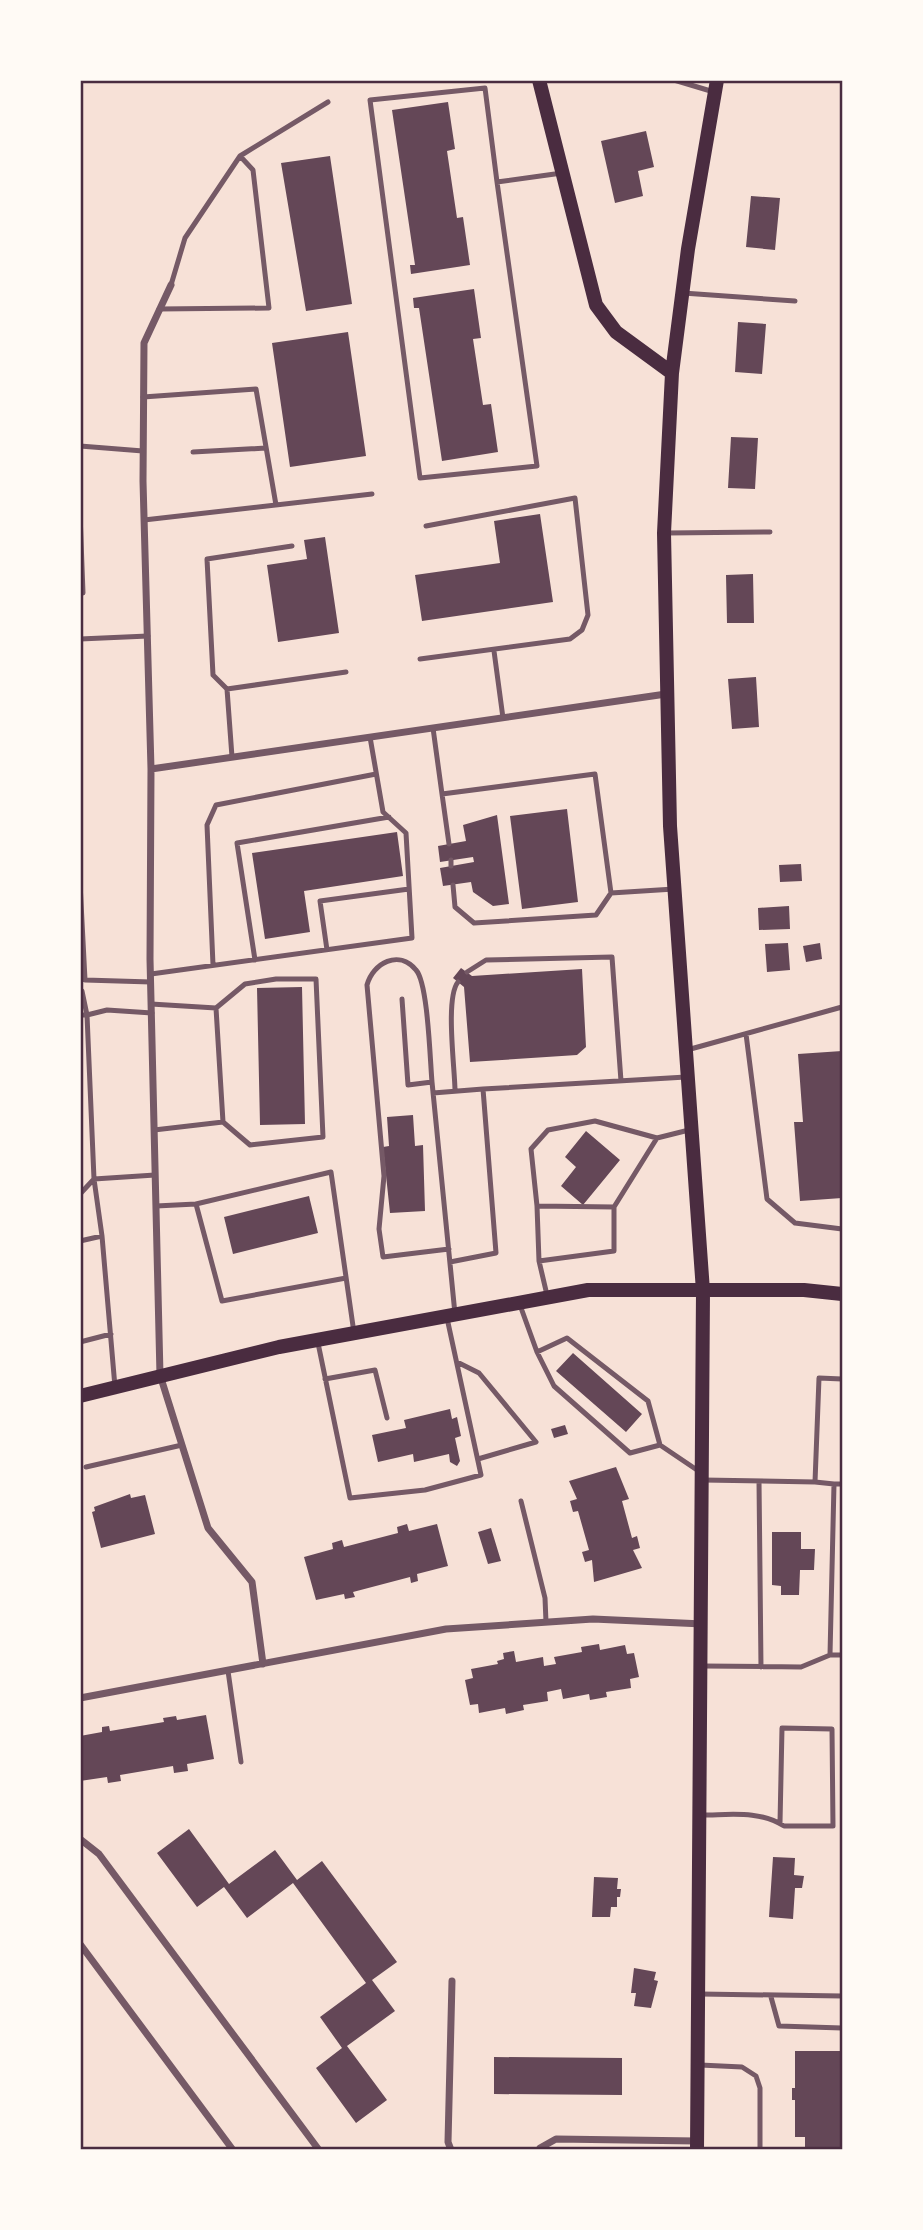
<svg xmlns="http://www.w3.org/2000/svg" width="923" height="2230" viewBox="0 0 923 2230" font-family="Cabin,sans-serif">
<style>
.building{fill:#644757}
.lines{fill:none;stroke-linecap:round;stroke-linejoin:round}
.service{stroke:#755966;stroke-width:5}
.minor{stroke:#755966;stroke-width:7}
.secondary{stroke:#4a2c40;stroke-width:14}
.neatline{fill:none;stroke:#4a2c40;stroke-width:2.5}
</style>
<rect width="100%" height="100%" fill="#f7e1d7"/>
<!-- building -->
<path class="building" d="M448 102 455 149 447 151 457 218 463 217 470 265 411 274 410 265H415L392 110Z
M646 131 654 167 638 171 643 196 615 203 601 141Z
M330 156 352 304 306 311 281 163Z
M751 196 780 198 775 250 746 247Z
M474 289 481 338 473 339 483 405 491 404 498 452 442 461 419 308H414L413 298Z
M738 322 766 324 762 374 735 372Z
M348 332 366 456 290 467 272 343Z
M731 437 758 438 755 489 728 488Z
M540 514 553 602 422 621 415 575 500 563 494 521Z
M325 537 339 633 278 642 267 565 307 559 304 540Z
M753 574 754 623H727L726 575Z
M756 677 759 727 732 729 728 679Z
M567 809 578 902 522 909 510 816Z
M497 815 509 904 493 906 473 892 471 882 443 886 440 868 474 862 473 857 440 862 438 846 466 841 463 825Z
M397 832 403 876 304 891 310 932 265 939 252 853Z
M801 864 802 881 780 882 779 865Z
M789 906 790 929 759 930 758 908Z
M788 943 790 970 767 972 765 944Z
M820 943 822 959 806 962 803 946Z
M461 968 472 976 582 969 586 1047 577 1055 470 1062 464 987 453 978Z
M302 987 305 1124 260 1125 257 988Z
M842 1051V1198L800 1201 794 1122H803L798 1054Z
M413 1115 415 1146 423 1145 425 1211 390 1213 383 1147 389 1146 387 1117Z
M586 1131 620 1160 583 1205 561 1186 576 1167 565 1157Z
M309 1196 318 1233 233 1254 224 1217Z
M573 1353 642 1414 626 1432 556 1371Z
M450 1409 452 1419 457 1417 461 1436 455 1438 460 1461 457 1466 450 1462 449 1454 414 1462 413 1454 378 1462 372 1435 406 1428 404 1420Z
M565 1425 568 1434 554 1438 551 1429Z
M616 1467 629 1499 622 1501 632 1538 637 1536 640 1548 633 1550 642 1568 594 1582 592 1560 585 1562 582 1552 589 1550 578 1511 573 1512 570 1501 577 1499 569 1481Z
M130 1494 131 1498 145 1495 155 1534 101 1548 92 1512 95 1511 94 1507Z
M407 1524 409 1531 437 1524 448 1566 417 1574 418 1581 411 1583 410 1577 353 1592 355 1597 345 1599 344 1594 316 1600 304 1557 333 1549 332 1543 342 1540 344 1547 398 1533 397 1527Z
M491 1528 501 1561 488 1564 478 1532Z
M772 1532H801V1549H815L814 1570H800L799 1595H781V1586L772 1585Z
M599 1644 600 1650 625 1645 627 1654 634 1653 639 1677 630 1679 631 1688 606 1692 607 1697 590 1700 589 1694 563 1699 561 1689 547 1692 548 1701 523 1705 524 1710 506 1714 505 1708 479 1713 478 1704 470 1705 465 1680 473 1678 471 1669 498 1664 497 1661 504 1659 503 1653 514 1651 516 1662 543 1657 544 1666 556 1664 554 1657 582 1652 581 1647Z
M206 1715 214 1759 187 1764 188 1771 174 1773 173 1766 120 1775 121 1781 108 1783 107 1777 80 1781V1736L102 1732V1727L109 1726 110 1731 164 1722 163 1718 176 1716 177 1720Z
M189 1829 229 1884 275 1850 297 1880 322 1861 397 1962 372 1980 395 2011 347 2046 387 2100 356 2123 316 2068 342 2048 320 2017 366 1983 293 1883 247 1918 224 1887 197 1907 157 1853Z
M773 1857 795 1858 794 1875 804 1876 802 1888H795L793 1919 769 1917Z
M594 1877 618 1878 617 1889H621L620 1897H617V1907H611L610 1917H592Z
M634 1968 656 1972 654 1980 658 1981 651 2008 634 2006 636 1993H631Z
M795 2051H842V2150H805V2137H795V2100H792V2088H795Z
M494 2057 622 2058V2095L494 2094Z"/>
<g class="lines">
<!-- service -->
<path class="service" d="M674 80 714 92
M240 156 328 102
M497 182 485 88 370 100 420 478 537 466 497 182 562 173
M683 293 795 301
M159 309 269 308 253 170 240 156 185 238 171 285
M143 397 256 389 276 505
M80 446 143 451
M193 452 266 448
M80 513 83 593H80
M144 520 372 494
M667 533 770 532
M80 639 148 636
M494 651 503 718
M420 659 570 639 582 630 588 615 575 498 426 526
M227 689 213 675 207 559 292 546
M433 728 442 794 595 774 611 893 674 889
M232 757 227 689 346 672
M442 794 449 844
M451 860V866
M80 883 85 980 151 982
M453 885 455 907 474 923 596 915 611 893
M327 950 320 901 409 889
M255 960 237 843 389 817
M213 965 207 825 216 805 376 774
M467 972 486 960 612 957 621 1081
M151 974 412 938 406 833 383 812 370 737
M402 999 408 1085 432 1082 455 1314
M151 1004 216 1008 223 1122 154 1130
M216 1008 245 984 276 979H316L323 1137 250 1145 223 1122
M80 1015H87L82 991
M746 1034 767 1199 795 1223 842 1229
M687 1050 842 1007
M432 1082C430 1060 428 983 416 970 399 949 373 963 367 985L384 1176 379 1229 383 1257 449 1249
M483 1089 686 1077
M455 1091C455 1069 445 998 458 982
M433 1093 483 1089 496 1253 450 1262
M80 1194 94 1179 87 1015 107 1010 152 1013
M196 1204 222 1301 346 1278
M156 1206 196 1204 331 1172 354 1333
M537 1206 531 1149 548 1130 595 1121 657 1138
M80 1241 102 1236
M539 1261 614 1251V1207
M547 1295 539 1261 537 1206 614 1207 657 1138 689 1130
M520 1305 537 1352 567 1338 648 1401 660 1445 700 1472
M80 1342 111 1334
M318 1343 350 1498 425 1490 481 1475 447 1318
M537 1352 554 1386 630 1453 660 1445
M457 1362 479 1373 536 1442 478 1459
M325 1379 375 1370 387 1418
M115 1387 102 1236 94 1179 155 1175
M86 1467 182 1445
M703 1480 815 1482 819 1378 842 1379
M759 1481 761 1667
M815 1482 834 1484
M842 1484H834L830 1655H842
M521 1501 545 1598 546 1622
M703 1666 801 1667 830 1655
M228 1671 241 1762
M701 1815C730 1815 759 1810 784 1826H833L832 1729 782 1728 780 1823
M700 1994 842 1996
M771 1997 779 2026 842 2028
M700 2065 742 2067 756 2076 760 2088V2150"/>
<!-- minor -->
<path class="minor" d="M171 285 144 343 143 481 151 769 150 959 160 1375 208 1528 252 1582 263 1664
M151 769 666 694
M80 1698 446 1629 593 1619 703 1624
M80 1839 99 1854 319 2150
M80 1944 233 2150
M451 2150 448 2142 452 1981
M542 2150 540 2148 556 2139 697 2141"/>
<!-- secondary -->
<path class="secondary" d="M539 80 596 305 616 332 672 373
M80 1396 279 1347 588 1290H804L842 1294
M697 2150 703 1291 670 826 664 533 672 373 688 249 717 80"/>
</g>
<!-- border -->
<rect width="923" height="2230" fill="none" stroke="#fffaf5" stroke-width="164"/>
<rect x="82" y="82" width="759" height="2066" class="neatline"/>
</svg>
